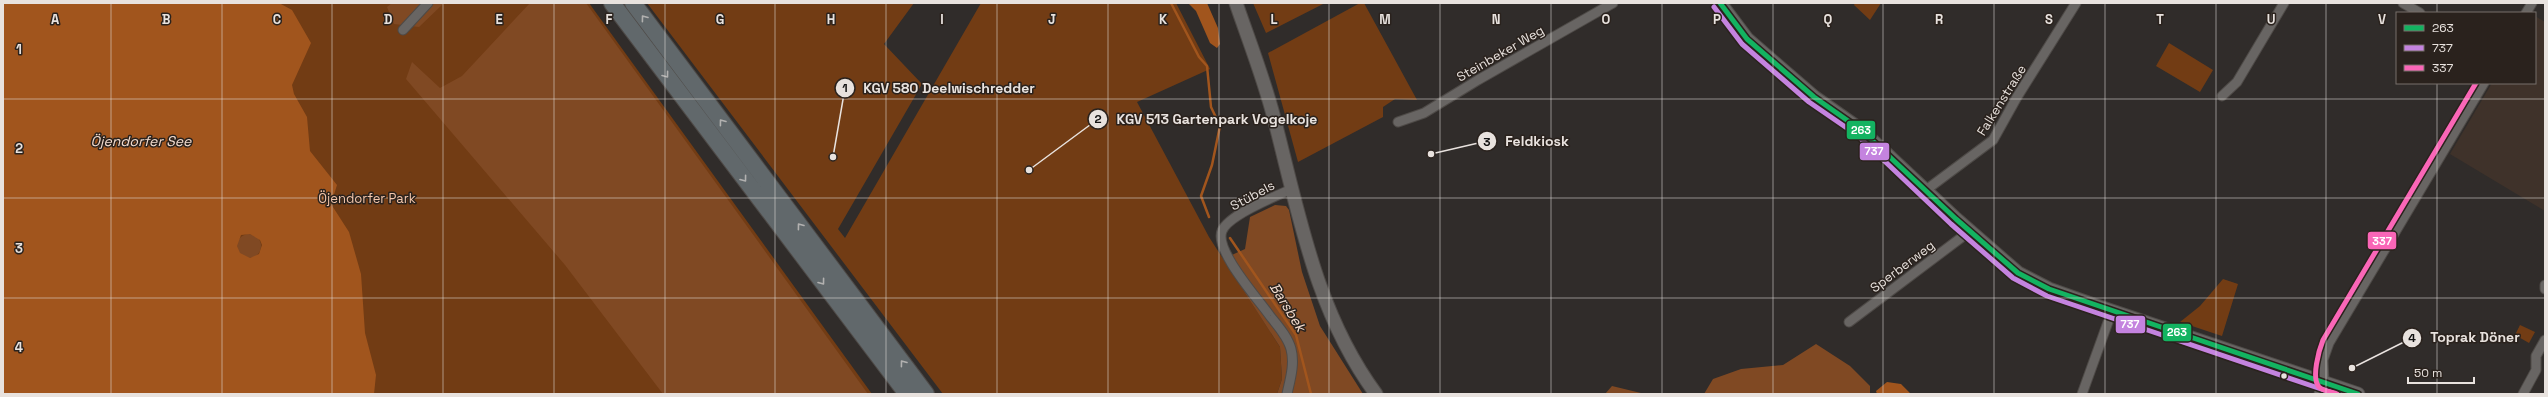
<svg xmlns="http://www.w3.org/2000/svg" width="2548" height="397" viewBox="0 0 2548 397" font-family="'Space Grotesk',sans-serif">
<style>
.built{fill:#3f322a}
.green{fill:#723c14}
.forest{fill:#804923}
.water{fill:#a1551d;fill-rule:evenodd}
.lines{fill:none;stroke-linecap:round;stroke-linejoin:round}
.stream{stroke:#a1551d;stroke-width:2.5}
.street-casing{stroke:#4e4a47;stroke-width:11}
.secondary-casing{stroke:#4e4a47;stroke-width:15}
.highway-casing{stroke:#4e4a47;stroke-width:18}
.street{stroke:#686563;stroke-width:9}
.secondary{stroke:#686563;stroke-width:13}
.highway{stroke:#61686b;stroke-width:16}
.bus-1-casing{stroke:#2a221d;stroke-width:8}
.bus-2-casing{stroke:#2a221d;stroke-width:8}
.bus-3-casing{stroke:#2a221d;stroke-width:8}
.bus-1{stroke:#13b361;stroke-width:5}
.bus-2{stroke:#c483df;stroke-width:5}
.bus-3{stroke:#fa66b7;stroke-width:5}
.oneway{stroke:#b2b1b0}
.grid{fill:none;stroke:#e8e2de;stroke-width:1;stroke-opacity:0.55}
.bus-dot{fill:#e8e2de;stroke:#2a221d;stroke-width:1.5}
.labels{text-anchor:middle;stroke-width:3;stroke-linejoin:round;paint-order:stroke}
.street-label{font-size:13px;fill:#e8e2de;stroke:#2a221d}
.park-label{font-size:13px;fill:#f3c6ab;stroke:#2a221d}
.water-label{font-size:14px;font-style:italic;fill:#f5ded0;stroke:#2a221d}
.grid-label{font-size:13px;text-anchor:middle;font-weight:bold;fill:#e8e2de;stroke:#2a221d;stroke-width:3;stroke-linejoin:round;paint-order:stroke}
.leader{fill:none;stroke:#e8e2de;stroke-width:1.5}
.callout-dot{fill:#e8e2de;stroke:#2a221d;stroke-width:1.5}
.mark-label{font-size:12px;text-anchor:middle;font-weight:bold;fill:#111}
.callout-label{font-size:14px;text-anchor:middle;font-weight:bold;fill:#e8e2de;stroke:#2a221d;stroke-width:3;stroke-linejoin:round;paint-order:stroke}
.line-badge{stroke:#2a221d;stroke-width:1.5}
.badge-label{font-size:11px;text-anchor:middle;font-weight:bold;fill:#fff}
</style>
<rect width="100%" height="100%" fill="#302c2a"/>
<!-- built -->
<path class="built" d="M2535 16 2545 22V211L2450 154 2492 83H2535Z"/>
<!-- green -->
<path class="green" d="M3 3H589L872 394H3Z
M647 3H914L884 44 922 84 838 229 845 238 981 3H1176L1210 69 1137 102 1209 237 1280 347 1282 379 1277 394H943Z
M1253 3H1325L1266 33Z
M1360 3H1364L1417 100 1395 99 1383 107V117L1298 162 1268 53Z
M1855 3H1881L1870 20 1854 5Z
M2169 43 2213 70 2200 92 2156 66Z
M2223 279 2238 284 2222 336 2180 322 2200 306Z
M2520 325 2535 332 2529 343 2515 335Z"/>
<!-- forest -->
<path class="forest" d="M392 3H444L419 27 394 24 387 7Z
M530 3H586L868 394H663L565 265 406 79 412 62 440 88 462 76Z
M1275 205 1286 206 1289 210 1302 272 1320 326 1363 394H1277L1282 379 1280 347 1223 259 1245 249 1250 217Z
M237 246a12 12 0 1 1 24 0a12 12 0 1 1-24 0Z
M1816 344 1850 366 1870 386V394H1704L1713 379 1741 369 1783 365Z
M1612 386 1645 394H1605Z"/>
<!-- water -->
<path class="water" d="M3 3H279L292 10 311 43 292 85 294 94 307 117 310 151 337 185 331 204 349 232 361 274 365 333 376 375 374 394H3ZM250 234 260 240 262 245 259 254 250 258 240 253 237 246 241 235Z
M1188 3H1207L1218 28 1220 44 1217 48 1210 43 1196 11Z
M1887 382 1901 384 1911 394H1877L1876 391Z"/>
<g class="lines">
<!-- stream -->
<path class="stream" d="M1171 3 1199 57 1207 66 1211 107 1220 126 1212 165 1201 196 1209 217
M1230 238 1296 335 1311 394"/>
<!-- street casing -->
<g class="street-casing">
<path id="street" d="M2403 3 2420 13
M2526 13 2532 3
M403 30 428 3
M2222 96 2237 82 2284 3
M1398 122 1424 113 1478 80 1613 3
M1926 190 1993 140 2017 97 2076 3
M2545 285V289
M1849 322 1970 231
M2324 382 2323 360 2329 343 2484 83
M1287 394C1290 380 1295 364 1291 349 1288 337 1278 326 1270 316 1259 300 1214 250 1222 231 1228 215 1276 196 1292 189
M2082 394 2112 311
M2523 394 2536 370V356L2545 340"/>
</g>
<!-- secondary casing -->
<g class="secondary-casing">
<path id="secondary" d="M1236 3C1249 41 1264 79 1274 118 1299 214 1316 313 1376 394
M1720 3 1747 39 1814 97 1861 130 1956 219 2018 273 2049 289 2094 305 2358 394
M2321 394 2324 382"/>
</g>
<!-- highway casing -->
<g class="highway-casing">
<path id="highway" d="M612 3 907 394
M633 3 926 394"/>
</g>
<!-- street -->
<use href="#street" class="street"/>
<!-- secondary -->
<use href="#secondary" class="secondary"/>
<!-- highway -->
<use href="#highway" class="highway"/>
<!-- bus-1 casing -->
<g class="bus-1-casing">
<path id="bus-1" d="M1720 3 1747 39 1814 97 1861 130 1956 219 2018 273 2049 289 2358 394"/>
</g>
<!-- bus-2 casing -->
<g class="bus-2-casing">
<path id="bus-2" d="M1714 7 1742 44 1809 102 1857 135 1951 224 2013 278 2047 296 2336 394"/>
</g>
<!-- bus-3 casing -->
<g class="bus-3-casing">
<path id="bus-3" d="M2337 394C2332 392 2323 391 2319 387 2311 378 2319 350 2323 340L2476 83"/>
</g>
<!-- bus-1 -->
<use href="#bus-1" class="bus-1"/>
<!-- bus-2 -->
<use href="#bus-2" class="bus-2"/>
<!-- bus-3 -->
<use href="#bus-3" class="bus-3"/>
</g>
<!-- one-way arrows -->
<defs><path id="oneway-chevron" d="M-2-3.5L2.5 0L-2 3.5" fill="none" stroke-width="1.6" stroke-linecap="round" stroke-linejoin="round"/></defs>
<g class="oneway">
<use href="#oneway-chevron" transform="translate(644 18) rotate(-127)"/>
<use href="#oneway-chevron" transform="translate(666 75) rotate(53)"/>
<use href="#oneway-chevron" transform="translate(722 122) rotate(-127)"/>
<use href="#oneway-chevron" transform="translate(744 179) rotate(53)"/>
<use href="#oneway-chevron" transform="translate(800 226) rotate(-127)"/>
<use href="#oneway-chevron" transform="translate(822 282) rotate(53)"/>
<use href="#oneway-chevron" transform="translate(903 363) rotate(-127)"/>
</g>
<!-- grid -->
<path class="grid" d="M111 3V394M222 3V394M332 3V394M443 3V394M554 3V394M665 3V394M775 3V394M886 3V394M997 3V394M1108 3V394M1219 3V394M1329 3V394M1440 3V394M1551 3V394M1662 3V394M1773 3V394M1883 3V394M1994 3V394M2105 3V394M2216 3V394M2326 3V394M2437 3V13M2437 83V394M3 99H2545M3 198H2545M3 298H2545"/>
<!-- markers -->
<circle class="bus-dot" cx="2284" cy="376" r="3.5"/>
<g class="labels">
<!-- street labels -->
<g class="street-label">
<text transform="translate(1500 53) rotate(-30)" y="5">Steinbeker Weg</text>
<text transform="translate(2001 100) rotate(-58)" y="5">Falkenstraße</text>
<text transform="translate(1252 195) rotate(-28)" y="5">Stübels</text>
<text transform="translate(1902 266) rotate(-37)" y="5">Sperberweg</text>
</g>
<!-- park labels -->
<g class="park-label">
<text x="367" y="203">Öjendorfer Park</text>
</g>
<!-- water labels -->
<g class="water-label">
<text x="141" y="146">Öjendorfer See</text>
<text transform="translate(1288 307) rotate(58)" y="5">Barsbek</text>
</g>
</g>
<g class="grid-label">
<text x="55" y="24">A</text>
<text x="166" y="24">B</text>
<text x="277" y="24">C</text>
<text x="388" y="24">D</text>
<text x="499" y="24">E</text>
<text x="609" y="24">F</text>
<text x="720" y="24">G</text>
<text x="831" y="24">H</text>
<text x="942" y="24">I</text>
<text x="1052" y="24">J</text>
<text x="1163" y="24">K</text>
<text x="1274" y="24">L</text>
<text x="1385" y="24">M</text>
<text x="1496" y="24">N</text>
<text x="1606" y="24">O</text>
<text x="1717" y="24">P</text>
<text x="1828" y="24">Q</text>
<text x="1939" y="24">R</text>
<text x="2049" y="24">S</text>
<text x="2160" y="24">T</text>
<text x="2271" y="24">U</text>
<text x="2382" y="24">V</text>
<text x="19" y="54">1</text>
<text x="19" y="153">2</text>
<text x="19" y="253">3</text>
<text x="19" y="352">4</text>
</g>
<!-- callouts -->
<path class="leader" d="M833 157L845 88M1029 170L1098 119M1431 154L1487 141M2352 368L2412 338"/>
<g class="callout-dot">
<circle cx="833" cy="157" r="4"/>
<circle cx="1029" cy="170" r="4"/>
<circle cx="1431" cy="154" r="4"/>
<circle cx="2352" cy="368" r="4"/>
<circle cx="845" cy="88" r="10"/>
<circle cx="1098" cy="119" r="10"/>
<circle cx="1487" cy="141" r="10"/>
<circle cx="2412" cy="338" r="10"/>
</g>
<g class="mark-label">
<text x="845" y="92">1</text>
<text x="1098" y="123">2</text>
<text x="1487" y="146">3</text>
<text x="2412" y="342">4</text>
</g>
<g class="callout-label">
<text x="949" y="93">KGV 580 Deelwischredder</text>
<text x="1217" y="124">KGV 513 Gartenpark Vogelkoje</text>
<text x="1537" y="146">Feldkiosk</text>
<text x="2475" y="342">Toprak Döner</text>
</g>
<g class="line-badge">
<rect x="1846" y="120" width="30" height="20" rx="4" fill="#13b361"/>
<rect x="1859" y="142" width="31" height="19" rx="4" fill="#c483df"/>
<rect x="2367" y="231" width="30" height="19" rx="4" fill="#fa66b7"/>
<rect x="2115" y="315" width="31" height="19" rx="4" fill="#c483df"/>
<rect x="2162" y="323" width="30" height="19" rx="4" fill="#13b361"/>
</g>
<g class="badge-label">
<text x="1861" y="134">263</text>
<text x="1874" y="155">737</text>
<text x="2382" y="245">337</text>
<text x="2130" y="328">737</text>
<text x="2177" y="336">263</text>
</g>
<!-- border -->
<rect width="2548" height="397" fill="none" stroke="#e8e2de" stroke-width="8"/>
<!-- legend -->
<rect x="2396" y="12" width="140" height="72" fill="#2a221d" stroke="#766f6a"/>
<rect x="2404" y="25" width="20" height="6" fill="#13b361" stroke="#766f6a"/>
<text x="2432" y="32" font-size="12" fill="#e8e2de">263</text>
<rect x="2404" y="45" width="20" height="6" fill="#c483df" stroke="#766f6a"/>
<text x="2432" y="52" font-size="12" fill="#e8e2de">737</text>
<rect x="2404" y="65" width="20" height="6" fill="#fa66b7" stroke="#766f6a"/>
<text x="2432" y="72" font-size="12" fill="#e8e2de">337</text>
<!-- scale -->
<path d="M2408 377v6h66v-6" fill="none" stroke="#e8e2de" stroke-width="2"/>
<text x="2414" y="377" font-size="12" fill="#e8e2de" stroke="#2a221d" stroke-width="3" paint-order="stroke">50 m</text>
</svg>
